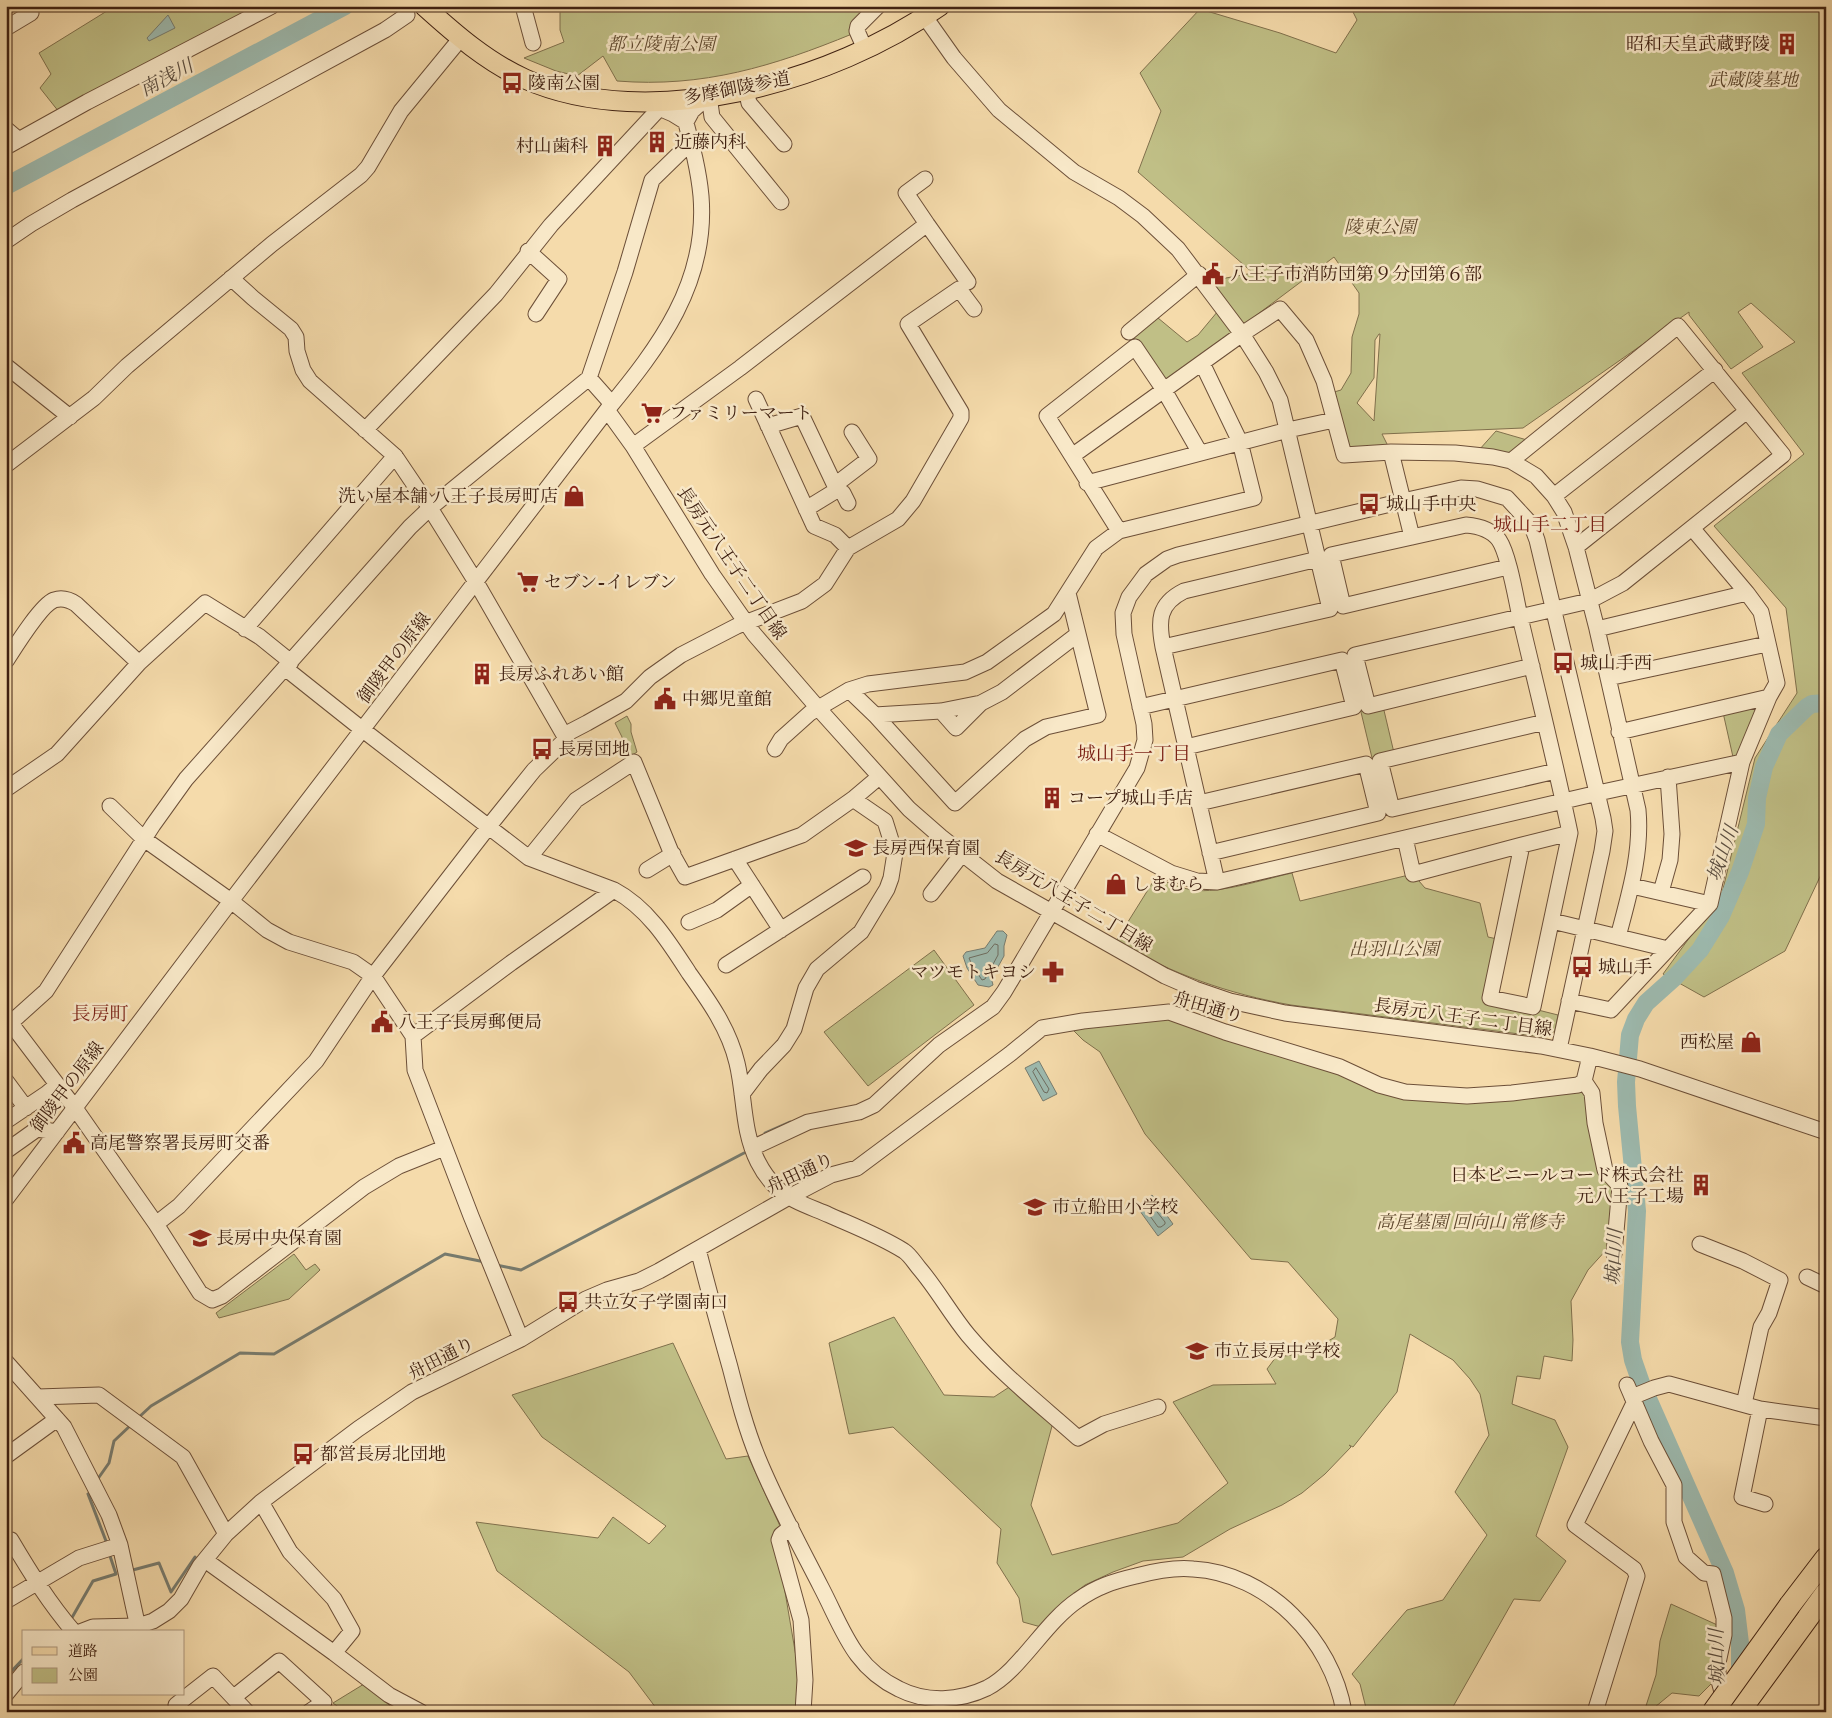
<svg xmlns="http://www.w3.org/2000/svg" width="1832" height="1718" viewBox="0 0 1832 1718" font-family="'IM FELL English','Noto Serif JP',serif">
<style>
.green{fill:#c0bf86;stroke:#80704c;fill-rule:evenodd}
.water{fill:#9dbaaf;stroke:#777c70}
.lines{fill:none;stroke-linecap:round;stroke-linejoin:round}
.shore{stroke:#6e6d60;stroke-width:1}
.stream{stroke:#777c70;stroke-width:3}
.river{stroke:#9dbaaf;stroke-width:18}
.minor-casing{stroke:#6c4f38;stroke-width:17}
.major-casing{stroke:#3f2011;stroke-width:21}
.highway-casing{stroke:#3f2011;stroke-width:23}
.minor{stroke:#f8e8c8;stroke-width:15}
.major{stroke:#f5dbab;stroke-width:19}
.highway{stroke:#f5dbab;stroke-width:21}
.highway-bridge-casing{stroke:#3f2011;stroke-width:23;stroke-linecap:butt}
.highway-bridge{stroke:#f5dbab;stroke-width:21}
.labels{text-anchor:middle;stroke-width:5;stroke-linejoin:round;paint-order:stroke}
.park-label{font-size:18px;font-style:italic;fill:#5f482e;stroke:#f8e8c8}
.poi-label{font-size:18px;fill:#3f2011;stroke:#f8e8c8;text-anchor:start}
.street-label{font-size:18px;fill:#3f2011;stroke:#f8e8c8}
.water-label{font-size:19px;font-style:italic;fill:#5b4e40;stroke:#f8e8c8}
.neighbourhood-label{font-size:19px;fill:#7a1f14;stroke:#f8e8c8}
</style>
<rect width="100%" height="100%" fill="#f5dbab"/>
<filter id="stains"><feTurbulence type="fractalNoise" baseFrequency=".004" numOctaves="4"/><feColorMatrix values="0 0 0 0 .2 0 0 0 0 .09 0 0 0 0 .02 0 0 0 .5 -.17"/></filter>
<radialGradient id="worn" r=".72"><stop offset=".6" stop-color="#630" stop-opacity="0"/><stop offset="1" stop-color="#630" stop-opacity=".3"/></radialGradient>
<!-- green -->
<path class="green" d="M115 6H260L59 112 40 88 51 74 39 53Z
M560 6H872L849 29 852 34C774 66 703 88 617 81L603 56 577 76 556 71 524 58 564 42 560 30Z
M1350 6H1826V864L1785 951 1704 997 1663 974 1722 893 1755 758 1797 693 1786 608 1714 526 1804 454 1742 373 1795 342 1751 303 1738 312 1763 347 1731 369 1689 315V312L1523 428 1382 434 1391 452 1344 455 1327 394 1341 390 1351 373 1352 337 1359 314V293L1334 257 1242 326 1214 286 1226 278 1253 273 1138 172 1161 111 1140 73 1200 9 1280 33 1336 53 1357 20ZM1379 334H1380L1374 421 1357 403 1374 378 1375 340Z
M1218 311 1237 338 1164 390 1135 347 1129 332 1152 313 1187 342 1198 335Z
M1496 431 1527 440 1507 456 1479 450Z
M1769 697 1745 754 1733 757 1722 708Z
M1382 702 1395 757 1373 762 1360 708Z
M627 716 631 724V732L637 752 628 758 622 737 615 723Z
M1292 873 1300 901 1413 874 1425 888 1480 903 1488 937 1502 940 1490 998 1558 1015 1555 1031 1543 1037 1291 1005C1229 994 1171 974 1116 941L1156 877C1168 883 1180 888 1193 890 1219 894 1265 879 1292 873Z
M934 950 974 1005 868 1086 824 1032Z
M1169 1012 1406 1092 1587 1086 1618 1189 1617 1238 1588 1270 1571 1301 1573 1340 1572 1361 1544 1356 1540 1379 1517 1376 1512 1404 1555 1420 1568 1447 1536 1536 1566 1561 1540 1601 1514 1599 1450 1712H1367L1360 1684 1352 1674 1407 1610 1443 1600 1487 1535 1455 1492 1489 1435 1480 1394 1470 1379 1453 1360 1410 1334 1397 1392 1353 1447 1349 1445 1351 1447 1325 1474 1302 1493 1282 1505 1230 1529 1183 1557 1143 1561 1113 1572 1085 1585 1062 1603 1041 1627 1023 1622 1019 1598 997 1563 1001 1529 893 1427 849 1434 829 1343 894 1317 944 1395 994 1397 1020 1380 1056 1411 1031 1505 1052 1555 1178 1523 1228 1483 1173 1402 1213 1385 1276 1384 1267 1369 1276 1357 1308 1353 1335 1337 1338 1319 1288 1262 1251 1259 1145 1134 1100 1052 1083 1040 1066 1023Z
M294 1254 306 1270 315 1264 320 1270 289 1299 219 1318 216 1313Z
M673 1343 726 1459 748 1456 780 1526 776 1539 800 1680 796 1712H659L629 1672 497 1571 476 1522 598 1538 613 1517 649 1544 666 1526 542 1437 512 1395Z
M1671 1604 1724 1628 1718 1677 1699 1696 1672 1693 1649 1712H1644L1656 1675 1660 1641Z
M364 1684 394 1709 388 1712H345L333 1703Z"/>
<!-- water -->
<path class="water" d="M168 15 175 28 149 41 147 38Z
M997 931H1003L1007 935 1004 946V956L999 965 991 977 993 985 989 987 978 985 967 968 963 956 966 952 985 948Z
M1039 1061 1057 1094 1043 1101 1025 1068Z
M1152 1195 1173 1224 1158 1236 1137 1207Z"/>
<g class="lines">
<!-- shore -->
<path class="shore" d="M995 944 998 945V955L985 979 982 980 972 965 969 958 987 953Z
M1036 1068 1049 1089 1047 1093 1044 1092 1033 1072Z
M1150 1203 1165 1222V1224L1161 1227H1158L1145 1209 1146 1206Z"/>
<!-- stream -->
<path class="stream" d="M765 1133 790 1122
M496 1265 521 1270 744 1153
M138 1418 151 1406 240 1353 274 1354 445 1254 485 1262
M97 1480 109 1463 114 1441 132 1424
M88 1494 106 1541
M129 1571 159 1563 171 1592 195 1557
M70 1621 93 1581 116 1574 110 1556
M61 1632 63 1630
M6 1677 24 1658"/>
<!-- river -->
<path class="river" d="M6 186 345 6
M1740 1680V1643L1736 1610 1725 1573 1641 1383 1633 1360 1630 1342 1637 1211 1627 1106 1626 1082 1630 1035 1636 1019 1646 1003 1675 977 1700 950 1721 916 1740 872 1756 824 1757 798 1764 767 1779 734 1807 707 1812 704 1826 703"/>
<!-- minor casing -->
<g class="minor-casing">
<path id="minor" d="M523 6 533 43
M925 17 954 58 999 110 1074 172 1119 198 1143 216 1178 249 1242 334 1266 372 1280 400 1330 609 1163 647
M6 28 31 13
M865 49 857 31 858 26 878 6
M746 89 749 103 784 144
M659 108 673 114 686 122 692 111 709 96 712 117 781 202
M6 129 19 140
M6 147 87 102 272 6
M927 224 968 282
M6 241 31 224 72 200 385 30 407 15
M528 251 559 279 536 314
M1129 332 1199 274
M6 366 70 417
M589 378 612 404
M756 399 814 526 835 535 848 548
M607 410 633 446 712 574 754 634 818 708 909 809 941 837 997 881 1165 976 1195 989 1230 1001 1285 1013 1541 1046 1590 1056 1640 1069 1826 1132
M768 426 802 416 837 490 806 509
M365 430 496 294 551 225 656 112 659 108 658 101
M633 446 740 368 927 224 906 193 925 179
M1391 452 1412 537
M1072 456 1242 334 1280 309 1306 340 1324 381 1344 455 1391 452 1455 453 1493 457 1511 461 1536 476 1554 496 1564 512 1576 547 1597 629 1638 810C1642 853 1629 895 1618 937
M1511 461 1678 326 1783 455 1623 583 1589 601 1355 655 1368 706 1532 666
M6 465 94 398 127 366 272 244 361 175 368 167 401 111 461 38
M1087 483 1288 430 1334 420
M835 485 869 459 852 432
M837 490 843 493 848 503
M1554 496 1715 370
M1119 531 1047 416 1135 347 1164 390 1200 453
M1576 547 1747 411
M1508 567 1343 606 1331 555 1466 525C1479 526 1491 529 1499 540 1509 555 1516 599 1520 617 1537 689 1555 761 1570 833L1522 845 1490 998 1533 1007 1570 833
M245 629 395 456
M1597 629 1747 593
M6 661C15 647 41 605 54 600 63 597 70 600 76 604L139 663
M285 668 363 730 529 858 614 890C648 908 669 942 689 973 709 1001 729 1029 737 1063 745 1096 742 1131 758 1162 762 1170 769 1180 776 1187 790 1201 811 1207 829 1215 854 1226 880 1236 904 1251 910 1255 914 1262 919 1268 937 1289 950 1313 968 1335 1000 1373 1041 1405 1078 1438L1104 1424 1158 1407
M1608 678 1767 644
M849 690 875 715 955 803 1025 739 1046 727 1098 715 1068 593
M1140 707 1342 660 1354 707 1186 747
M941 711 956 728 981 703
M875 715 941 711 981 703 1002 692 1078 634
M1545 722 1380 761 1392 809 1556 771
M1619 732 1769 697
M564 735 587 723 626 701 650 677 681 655 737 626 802 601 825 584 848 548 898 519 913 501 961 418V412L908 324 959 289 974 309
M775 749 781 739 810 713 849 690 868 684 965 672 987 662 1054 614 1096 548 1119 531 1254 498 1240 442 1202 363
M6 789 57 754 139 663 205 603 260 637 291 662
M1199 803 1366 764 1378 813 1210 853
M110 806 144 839 231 901 267 930 289 942 353 962 373 976 413 1036 415 1070 471 1216 521 1339
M1097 834 1171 873 1197 881 1217 882 1598 793 1742 762
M1405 838 1413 874 1522 845
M529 858 576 800 634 762 671 852 685 877 802 835 853 799 879 777
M735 859 781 930
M647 870 673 854
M1217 882 1163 647C1158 621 1158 604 1184 591L1318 559
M1632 886 1710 904
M1661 892 1670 860 1672 834 1668 777
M931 894 962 854
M1552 921 1668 949
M689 922 717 910 752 885
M726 965 863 877
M1569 1001 1611 1010 1710 904 1742 762 1769 697 1777 683 1761 612 1747 593 1692 528
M6 1017 75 1108 156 1224 200 1293 212 1300 222 1296 364 1187 399 1166 444 1148
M6 1027 46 991 153 825 186 779 410 527 430 508 589 378 625 272 652 180 691 142
M413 1036 511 963 614 890
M6 1081 26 1108
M1584 1081 1592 1093 1595 1123 1605 1170 1620 1186 1614 1254
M742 1094 761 1069 784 1045 794 1029 806 988 817 969 861 932 887 889 891 878 895 853 885 821 853 799
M6 1121 46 1094 57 1085
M752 1148 808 1122 859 1112 874 1105 939 1045 993 1007 1004 992 1137 768 1145 740 1144 724 1124 634 1123 613 1129 597 1146 574 1167 559 1178 555 1403 501 1461 488 1477 489 1507 498 1531 524 1537 540 1603 818 1605 831 1602 851 1559 1049
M6 1151 37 1129 57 1132
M6 1199 231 901 607 410C659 347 708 283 701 196 698 163 688 132 680 100
M156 1224 179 1206 316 1061 373 976 489 826 534 770 564 741V735L476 582 430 508 395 456 310 381 303 370 297 351 296 337 291 329 253 298 231 278
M1700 1244 1743 1261 1780 1280 1769 1313 1761 1327 1744 1404
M698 1249C708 1288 719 1328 730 1367 738 1398 746 1429 758 1458 776 1502 799 1544 821 1587 843 1629 853 1667 899 1689 926 1703 960 1701 987 1688 1020 1671 1044 1623 1078 1600 1096 1587 1114 1581 1136 1576 1155 1571 1174 1567 1193 1569 1268 1573 1332 1640 1344 1712
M1807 1277 1826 1286
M6 1362 64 1427 109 1515 120 1545 139 1632
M1627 1385 1651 1441 1674 1485V1522L1686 1557 1704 1573 1713 1574 1724 1618V1635L1718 1663V1677L1725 1703
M38 1397 99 1395 183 1457 226 1534
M1632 1397 1654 1388 1669 1384 1760 1409 1826 1418
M1760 1409 1742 1497 1765 1504
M6 1456 57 1419
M791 1527 781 1535 779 1540 801 1620 805 1680 803 1712
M6 1541 11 1540C30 1572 49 1603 74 1632
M205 1560 334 1653 352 1631 334 1599 290 1552 261 1502
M6 1601 79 1558 120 1545
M80 1632 93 1627 138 1626 153 1621 169 1611 181 1599 200 1566 226 1534 261 1502 358 1429 412 1392 521 1339 586 1299 607 1290 639 1281 659 1271 789 1197 831 1175 857 1168 1010 1054 1042 1028 1083 1021 1169 1012 1225 1032 1340 1067 1379 1085 1405 1092 1467 1096 1512 1093 1578 1085 1584 1081 1590 1056
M334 1653 389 1695 421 1712
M6 1694 24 1672
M234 1697 279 1661 324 1702 309 1712
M176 1705 213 1676 247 1712
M1595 1712 1637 1576 1634 1569 1575 1525 1634 1403"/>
</g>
<!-- major casing -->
<g class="major-casing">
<path id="major" d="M424 6C455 34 487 62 525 79 650 134 833 82 940 6"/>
</g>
<!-- highway casing -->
<g class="highway-casing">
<path id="highway" d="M1790 1605 1826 1558
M1739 1712 1826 1593"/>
</g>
<!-- minor -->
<use href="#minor" class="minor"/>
<!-- major -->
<use href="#major" class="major"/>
<!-- highway -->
<use href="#highway" class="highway"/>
<!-- highway-bridge casing -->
<g class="highway-bridge-casing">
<path id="highway-bridge" d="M1713 1712 1790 1605"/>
</g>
<!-- highway-bridge -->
<use href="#highway-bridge" class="highway-bridge"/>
</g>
<!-- icons -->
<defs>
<g id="building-bare" transform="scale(1.725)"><path d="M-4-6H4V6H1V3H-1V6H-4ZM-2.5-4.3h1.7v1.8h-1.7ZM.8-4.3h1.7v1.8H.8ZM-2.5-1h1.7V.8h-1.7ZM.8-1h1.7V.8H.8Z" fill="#8f2418" stroke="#f8e8c8" stroke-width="2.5" paint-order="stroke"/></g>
<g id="bus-bare" transform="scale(1.725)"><path d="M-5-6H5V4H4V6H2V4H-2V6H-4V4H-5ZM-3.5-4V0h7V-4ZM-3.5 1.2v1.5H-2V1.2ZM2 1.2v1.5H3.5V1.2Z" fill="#8f2418" stroke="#f8e8c8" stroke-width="2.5" paint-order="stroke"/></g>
<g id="civic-bare" transform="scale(1.725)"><path d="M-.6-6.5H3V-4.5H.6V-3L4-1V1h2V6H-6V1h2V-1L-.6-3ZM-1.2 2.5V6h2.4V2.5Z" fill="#8f2418" stroke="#f8e8c8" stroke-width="2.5" paint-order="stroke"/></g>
<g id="supermarket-bare" transform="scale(1.725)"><path d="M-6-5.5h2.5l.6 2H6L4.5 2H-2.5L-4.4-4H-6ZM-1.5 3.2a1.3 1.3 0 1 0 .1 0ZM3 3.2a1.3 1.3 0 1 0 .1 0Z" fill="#8f2418" stroke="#f8e8c8" stroke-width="2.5" paint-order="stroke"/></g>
<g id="shop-bare" transform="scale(1.725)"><path d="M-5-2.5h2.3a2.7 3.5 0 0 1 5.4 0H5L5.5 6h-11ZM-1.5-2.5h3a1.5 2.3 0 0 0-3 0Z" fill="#8f2418" stroke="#f8e8c8" stroke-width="2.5" paint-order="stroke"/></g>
<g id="school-bare" transform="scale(1.725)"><path d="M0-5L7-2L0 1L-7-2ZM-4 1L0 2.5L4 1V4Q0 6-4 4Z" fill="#8f2418" stroke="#f8e8c8" stroke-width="2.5" paint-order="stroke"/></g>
<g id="pharmacy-bare" transform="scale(1.725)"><path d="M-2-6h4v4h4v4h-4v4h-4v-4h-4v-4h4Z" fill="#8f2418" stroke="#f8e8c8" stroke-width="2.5" paint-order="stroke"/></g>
</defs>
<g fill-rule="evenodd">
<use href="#building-bare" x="1787" y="44"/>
<use href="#bus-bare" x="512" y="83"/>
<use href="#building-bare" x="657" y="142"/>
<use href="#building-bare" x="605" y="146"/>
<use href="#civic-bare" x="1213" y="274"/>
<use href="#supermarket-bare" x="652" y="413"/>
<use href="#shop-bare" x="574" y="496"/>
<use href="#bus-bare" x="1369" y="504"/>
<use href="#supermarket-bare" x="528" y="582"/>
<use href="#bus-bare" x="1563" y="663"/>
<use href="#building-bare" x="482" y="674"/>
<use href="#civic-bare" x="665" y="699"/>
<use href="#bus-bare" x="542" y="749"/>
<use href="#building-bare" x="1052" y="798"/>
<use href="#school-bare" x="856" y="848"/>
<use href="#shop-bare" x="1116" y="884"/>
<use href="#bus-bare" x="1582" y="967"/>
<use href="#pharmacy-bare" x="1053" y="972"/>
<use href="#civic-bare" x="382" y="1022"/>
<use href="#shop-bare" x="1751" y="1042"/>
<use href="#civic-bare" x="74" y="1143"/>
<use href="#building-bare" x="1701" y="1185"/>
<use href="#school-bare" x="1035" y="1207"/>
<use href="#school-bare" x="200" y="1238"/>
<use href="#bus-bare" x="568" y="1302"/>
<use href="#school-bare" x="1197" y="1351"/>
<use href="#bus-bare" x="303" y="1454"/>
</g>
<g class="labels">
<!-- park labels -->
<g class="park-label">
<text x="661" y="50">都立陵南公園</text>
<text x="1753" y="86">武蔵陵墓地</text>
<text x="1380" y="233">陵東公園</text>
<text x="1394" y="955">出羽山公園</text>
<text x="1470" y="1228">高尾墓園 回向山 常修寺</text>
</g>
<!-- poi labels -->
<g class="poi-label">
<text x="1770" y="50" text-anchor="end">昭和天皇武蔵野陵</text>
<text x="528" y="89">陵南公園</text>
<text x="674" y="148">近藤内科</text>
<text x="588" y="152" text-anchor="end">村山歯科</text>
<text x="1230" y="280">八王子市消防団第９分団第６部</text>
<text x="669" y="419">ファミリーマート</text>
<text x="558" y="502" text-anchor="end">洗い屋本舗 八王子長房町店</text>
<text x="1386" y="510">城山手中央</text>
<text x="544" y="588">セブン-イレブン</text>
<text x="1580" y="669">城山手西</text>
<text x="498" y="680">長房ふれあい館</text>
<text x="682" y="705">中郷児童館</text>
<text x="558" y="755">長房団地</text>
<text x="1068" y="804">コープ城山手店</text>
<text x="872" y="854">長房西保育園</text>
<text x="1132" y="890">しまむら</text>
<text x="1598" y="973">城山手</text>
<text x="1036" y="978" text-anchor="end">マツモトキヨシ</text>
<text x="398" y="1028">八王子長房郵便局</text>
<text x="1734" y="1048" text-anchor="end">西松屋</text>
<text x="90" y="1149">高尾警察署長房町交番</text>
<text x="1684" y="1181" text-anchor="end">日本ビニールコード株式会社<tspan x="1684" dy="21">元八王子工場</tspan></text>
<text x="1052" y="1213">市立船田小学校</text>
<text x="216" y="1244">長房中央保育園</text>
<text x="584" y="1308">共立女子学園南口</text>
<text x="1214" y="1357">市立長房中学校</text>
<text x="320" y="1460">都営長房北団地</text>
</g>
<!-- street labels -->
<g class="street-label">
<text transform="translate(737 88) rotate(-11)" y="6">多摩御陵参道</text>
<text transform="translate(732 563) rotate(56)" y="6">長房元八王子二丁目線</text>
<text transform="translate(394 658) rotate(-53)" y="6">御陵甲の原線</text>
<text transform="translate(1074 901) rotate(31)" y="6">長房元八王子二丁目線</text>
<text transform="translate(1208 1007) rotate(16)" y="6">舟田通り</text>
<text transform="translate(1463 1017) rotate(8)" y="6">長房元八王子二丁目線</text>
<text transform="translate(67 1087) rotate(-53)" y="6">御陵甲の原線</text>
<text transform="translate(800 1173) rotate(-25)" y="6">舟田通り</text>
<text transform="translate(441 1358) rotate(-27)" y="6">舟田通り</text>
</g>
<!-- water labels -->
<g class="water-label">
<text transform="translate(166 77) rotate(-28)" y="7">南浅川</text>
<text transform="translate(1722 853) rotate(-70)" y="7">城山川</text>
<text transform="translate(1613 1257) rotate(-87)" y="7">城山川</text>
<text transform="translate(1716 1657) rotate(-91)" y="7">城山川</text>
</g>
<!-- neighbourhood labels -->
<g class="neighbourhood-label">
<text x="1550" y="531">城山手二丁目</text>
<text x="1134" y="760">城山手一丁目</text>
<text x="100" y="1020">長房町</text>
</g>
</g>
<!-- margin -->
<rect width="1832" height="1718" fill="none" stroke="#f5dbab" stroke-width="25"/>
<rect x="8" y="8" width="1817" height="1703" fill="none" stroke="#3f2011" stroke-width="2.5"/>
<rect x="12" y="12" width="1807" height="1693" fill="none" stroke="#3f2011"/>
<!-- legend -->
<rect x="22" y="1630" width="162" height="65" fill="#f8e8c8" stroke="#ae987f"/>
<rect x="32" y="1647" width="25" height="8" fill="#f5dbab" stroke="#ae987f"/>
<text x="68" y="1656" font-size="15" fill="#3f2011">道路</text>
<rect x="32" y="1668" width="25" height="15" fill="#c0bf86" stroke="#ae987f"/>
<text x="68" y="1680" font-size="15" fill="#3f2011">公園</text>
<rect width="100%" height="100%" filter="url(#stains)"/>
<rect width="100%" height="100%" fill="url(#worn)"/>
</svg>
